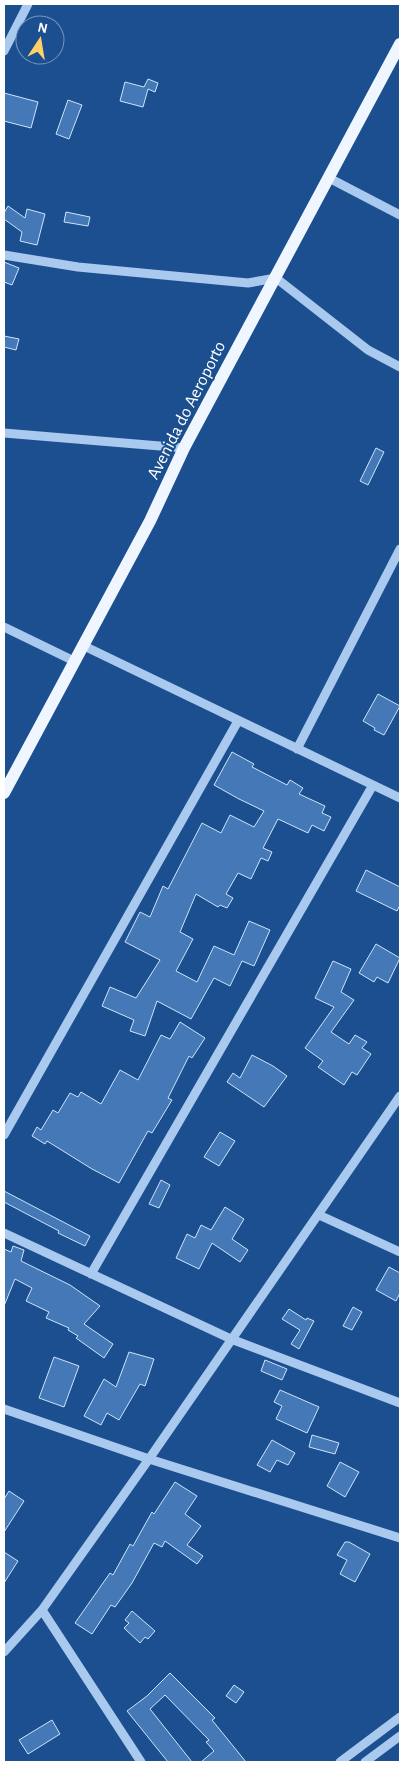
<svg xmlns="http://www.w3.org/2000/svg" width="404" height="1766" viewBox="0 0 404 1766" font-family="'Alegreya Sans',sans-serif">
<style>
.building{fill:#4478b7;stroke:#cfe3fa}
.lines{fill:none;stroke-linecap:round;stroke-linejoin:round}
.minor{stroke:#a9c9ee;stroke-width:9}
.major{stroke:#f0f6ff;stroke-width:12}
.labels{text-anchor:middle;stroke-width:4;stroke-linejoin:round;paint-order:stroke}
.street-label{font-size:18px;fill:#fff;stroke:#1b4f8f}
</style>
<rect width="100%" height="100%" fill="#1b4f8f"/>
<!-- building -->
<path class="building" d="M148 79 158 83 155 92 148 89 143 107 120 101 125 82 144 87Z
M4 93 38 102 31 128 4 121Z
M68 100 82 105 69 139 56 134Z
M8 206 25 218 27 209 45 214 37 245 20 241 22 232 4 219V213Z
M66 212 90 217 88 226 64 222Z
M4 262 19 268 12 285 4 282Z
M4 336 19 339 16 350 4 347Z
M376 448 384 452 368 485 360 481Z
M378 694 400 706 384 735 374 730 375 728 363 721Z
M232 752 254 764 252 767 287 785 290 780 303 788 299 794 325 806 322 813 331 817 324 831 312 825 308 833 278 819 263 848 272 852 268 861 261 858 251 879 238 873 226 894 233 898 227 908 220 905 218 907 196 894 180 932 193 939 176 971 197 982 214 946 234 955 249 921 270 930 254 966 242 961 230 986 214 978 191 1019 157 1001 145 1036 130 1031 134 1020 102 1006 110 987 136 998 160 960 125 942 140 912 150 917 163 886 168 889 202 823 221 833 230 815 254 827 264 811 239 799 214 785Z
M366 870 400 887V905L397 911 356 891Z
M376 944 400 958 388 983 377 977 374 982 359 973Z
M333 961 351 969 341 992 354 1000 331 1032 349 1044 355 1035 367 1042 362 1048 371 1054 357 1075 352 1072 344 1085 318 1067 323 1061 305 1048 334 1007 315 998Z
M180 1022 205 1038 192 1058 189 1056 168 1098 172 1100 152 1133 148 1131 119 1183 92 1169 47 1141 45 1144 32 1136 37 1127 41 1130 53 1110 58 1113 70 1093 78 1097 81 1092 101 1104 120 1070 138 1080 161 1035 170 1039Z
M252 1055 273 1066 287 1076 264 1107 227 1082 233 1073 240 1078Z
M220 1132 235 1141 219 1166 204 1157Z
M161 1180 170 1185 159 1208 149 1204Z
M4 1191 90 1236 85 1246 58 1233 59 1231 4 1202Z
M225 1207 244 1219 232 1239 248 1250 240 1262 212 1243 199 1269 176 1258 187 1234 195 1238 201 1225 211 1230Z
M13 1246 24 1250 21 1261 70 1285 100 1306 84 1324 113 1344 104 1358 76 1338 78 1336 68 1330 69 1328 46 1318 49 1312 26 1301 32 1288 15 1279 4 1306V1249L11 1252Z
M389 1267 400 1273V1293L396 1301 376 1290Z
M353 1307 362 1312 352 1330 343 1326Z
M289 1309 306 1320 307 1318 314 1321 299 1349 291 1344 300 1330 282 1319Z
M129 1352 154 1359 145 1386 140 1384 119 1420 107 1413 101 1425 84 1416 104 1379 116 1387Z
M54 1357 79 1366 64 1407 39 1398Z
M265 1360 287 1369 282 1380 261 1371Z
M280 1390 319 1407 307 1433 276 1419 282 1406 274 1402Z
M312 1435 339 1443 335 1454 309 1447Z
M272 1440 295 1453 288 1465 277 1460 270 1472 257 1465Z
M340 1462 359 1472 345 1497 327 1486Z
M175 1482 197 1496 185 1514 201 1526 187 1545 203 1556 197 1564 165 1541 162 1547 154 1543 132 1583 115 1607 111 1605 92 1634 75 1623 110 1573 113 1575 130 1544 133 1546 152 1512 154 1514Z
M9 1491 24 1501 4 1532V1499Z
M345 1542H349L370 1554 355 1582 340 1574 347 1560 337 1555Z
M4 1552 18 1561 4 1583Z
M132 1611 155 1631 148 1639 145 1637 140 1643 124 1628 129 1623 125 1620Z
M170 1673 215 1718 212 1720 246 1762H201L214 1751 206 1742 209 1740 165 1695 150 1709 192 1762H168L127 1711 147 1696Z
M234 1685 244 1692 236 1703 226 1696Z
M52 1720 60 1734 28 1754 19 1740Z"/>
<g class="lines">
<!-- minor -->
<path class="minor" d="M4 51 28 4
M329 178 400 215
M4 255 78 267 248 283 276 278 368 350 400 367
M4 433 184 448
M4 627 74 661
M82 645 400 798
M297 749 400 549
M4 1135 238 721
M319 1215 400 1252
M4 1233 231 1339 400 1403
M91 1274 373 785
M4 1409 149 1459 400 1538
M42 1610 141 1762
M4 1652 42 1610 149 1459 400 1096
M340 1762 400 1717
M365 1762 400 1736"/>
<!-- major -->
<path class="major" d="M4 793 150 521 184 448 400 44"/>
</g>
<g class="labels">
<!-- street labels -->
<g class="street-label">
<text transform="translate(186 410) rotate(-63)" y="6">Avenida do Aeroporto</text>
</g>
</g>
<!-- border -->
<rect width="404" height="1766" fill="none" stroke="#ffffff" stroke-width="10"/>
<!-- north arrow -->
<g transform="translate(40 40) rotate(12)"><circle r="24" fill="#1b4f8f" stroke="#7695bc"/>
<path d="M0-4L9 19L0 12L-9 19Z" fill="#ffd166"/>
<text y="-8" font-size="14" font-weight="bold" text-anchor="middle" fill="#ffffff">N</text>
</g>
</svg>
